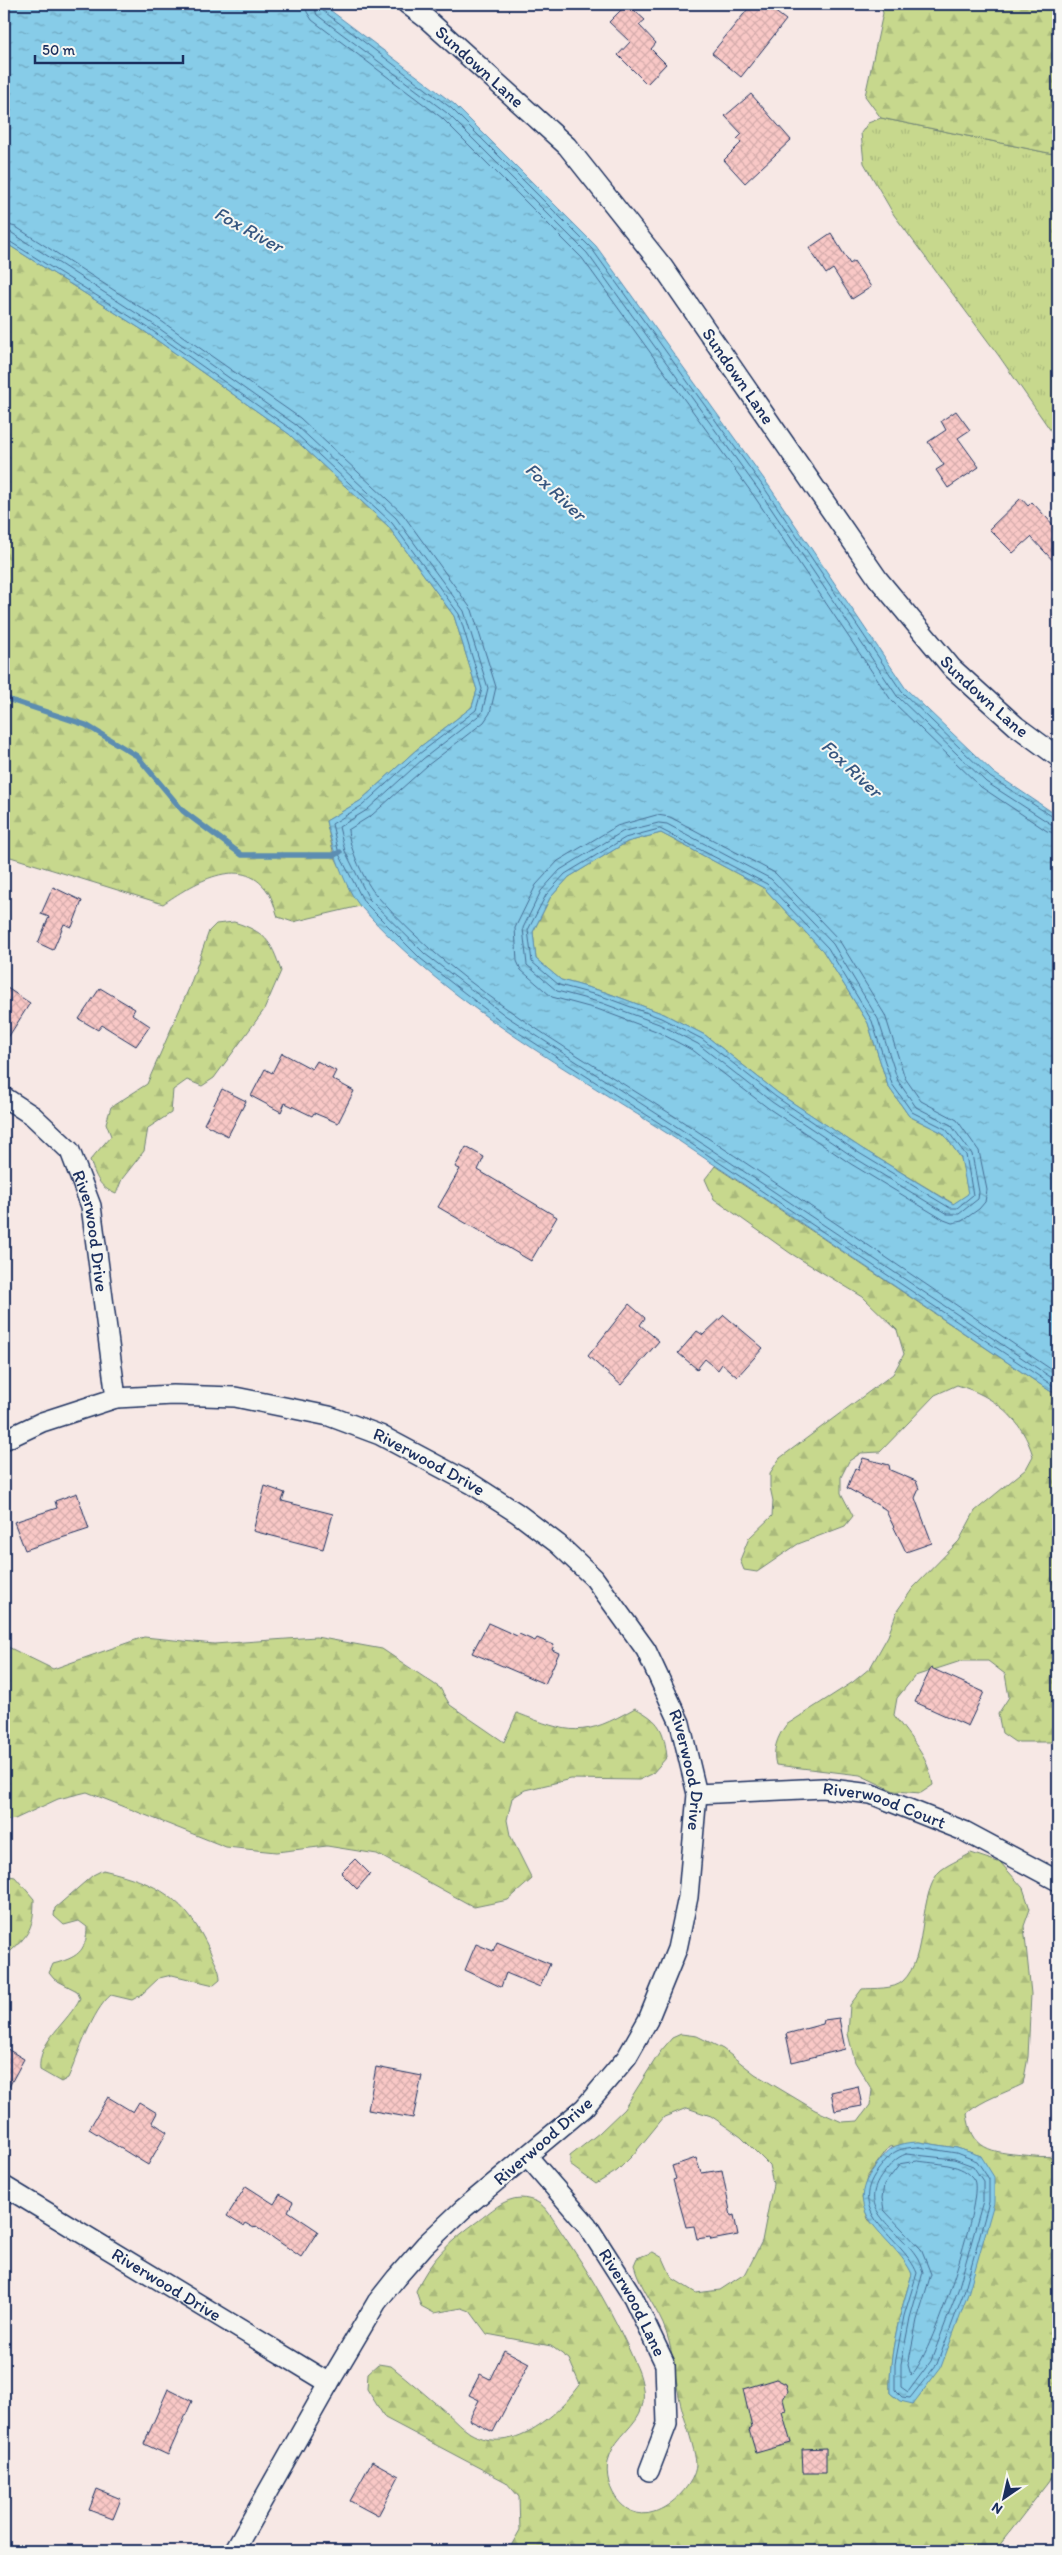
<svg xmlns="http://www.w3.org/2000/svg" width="1062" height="2555" viewBox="0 0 1062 2555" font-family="Itim,sans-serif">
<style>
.grass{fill:url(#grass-tufts);stroke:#718476}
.forest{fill:url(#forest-firs);stroke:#718476;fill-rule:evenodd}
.water{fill:url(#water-ripples);stroke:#5c8db1;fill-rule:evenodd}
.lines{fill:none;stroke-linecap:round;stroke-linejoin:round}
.shore{stroke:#466e95;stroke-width:1}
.stream{stroke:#5c8db1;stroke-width:5.5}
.building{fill:url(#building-cross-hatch);stroke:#1b2f5e}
.minor-casing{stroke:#1b2f5e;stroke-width:22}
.minor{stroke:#f6f6f2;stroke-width:19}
.labels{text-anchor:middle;stroke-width:4;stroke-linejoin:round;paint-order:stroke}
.street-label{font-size:18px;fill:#1b2f5e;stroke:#f6f6f2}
.water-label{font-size:19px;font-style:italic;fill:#365680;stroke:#f6f6f2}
</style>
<defs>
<pattern id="grass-tufts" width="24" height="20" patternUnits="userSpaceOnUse" patternTransform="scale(1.25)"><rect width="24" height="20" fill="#c7d88d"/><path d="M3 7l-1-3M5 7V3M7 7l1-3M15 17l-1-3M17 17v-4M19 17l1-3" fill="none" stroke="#aaba7c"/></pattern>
<pattern id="forest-firs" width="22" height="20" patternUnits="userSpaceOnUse" patternTransform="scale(1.25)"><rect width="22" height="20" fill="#c7d88d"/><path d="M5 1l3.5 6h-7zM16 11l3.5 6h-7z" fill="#aaba7c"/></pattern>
<pattern id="water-ripples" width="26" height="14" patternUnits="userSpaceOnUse" patternTransform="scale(1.25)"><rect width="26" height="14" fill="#87cce8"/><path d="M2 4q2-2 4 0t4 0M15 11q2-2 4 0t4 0" fill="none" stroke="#6ea6bf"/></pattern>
<pattern id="building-cross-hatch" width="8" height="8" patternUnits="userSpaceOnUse" patternTransform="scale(1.25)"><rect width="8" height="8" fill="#f9c8c6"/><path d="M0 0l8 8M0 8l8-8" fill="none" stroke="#d5acac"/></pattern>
</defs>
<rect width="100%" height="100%" fill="#f7e8e5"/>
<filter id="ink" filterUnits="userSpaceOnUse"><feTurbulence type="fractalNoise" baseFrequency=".02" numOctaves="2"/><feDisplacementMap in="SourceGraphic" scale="10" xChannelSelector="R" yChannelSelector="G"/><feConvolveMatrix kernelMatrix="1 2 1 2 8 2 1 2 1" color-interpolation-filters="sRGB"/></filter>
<g filter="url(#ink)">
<!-- grass -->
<path class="grass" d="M881 118 1058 155V441L999 356 894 215 864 163 861 133 868 123Z"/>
<!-- forest -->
<path class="forest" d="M880 4H1058V155L881 118 865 96 883 13Z
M4 242 144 331 289 434 388 526 454 616 477 690 472 707 416 750 360 801 326 821 334 855 360 906 293 922 278 917C275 909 273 899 268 892 241 852 191 885 163 904L4 855Z
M661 833 764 888 823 951 868 1023 888 1086 909 1116 943 1133 961 1158 969 1194 954 1204 861 1148 778 1093 705 1035 664 1014 605 992 561 980 536 959 533 932 550 898 569 877 627 842Z
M234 922C265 932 271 940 281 971L264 1010 214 1078 202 1086 187 1080 173 1090 171 1113 148 1128 144 1151 122 1179 116 1194C99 1187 96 1177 90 1160L111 1136 106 1123 111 1107 147 1084 189 988 209 931 216 924Z
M715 1166 1050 1391 1058 1394V1533C1053 1544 1049 1556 1058 1565V1742H1015L1002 1733 998 1714 1009 1697 1005 1674 988 1661H961L915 1676 897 1698 894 1715C911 1740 928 1755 933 1785L921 1793 894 1791 860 1775 776 1765C772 1751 777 1737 786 1725L853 1682 870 1668 888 1636 897 1611 913 1588 959 1541 975 1511 1026 1469 1033 1456C1022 1418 994 1396 957 1385L935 1395 880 1452 861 1453 849 1461 841 1477V1493L853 1516 845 1526 798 1544 757 1572 744 1570 740 1560 749 1538 772 1516 773 1501 770 1487V1473L780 1458 893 1374 904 1354 897 1330 863 1297 790 1253 714 1199 705 1179Z
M144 1637 214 1644 316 1637 382 1649 440 1688 450 1705 504 1742 517 1713C571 1734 583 1738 635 1708 660 1721 664 1730 667 1757L652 1774 639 1780 571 1779 525 1790 512 1798 507 1820 510 1835 532 1879 508 1900 474 1907 377 1854 327 1846 276 1852 226 1847 87 1792 58 1799 15 1819 4 1821V1645L53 1669Z
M971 1853 1001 1863 1023 1888 1030 1909 1024 1926 1031 1994 1028 2057 1023 2084C1003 2094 984 2099 967 2113 971 2150 991 2152 1024 2155 1036 2156 1046 2158 1058 2155V2470L995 2551H508L520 2530 519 2497 506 2482 385 2418 367 2389 368 2373 378 2364 391 2366C410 2381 428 2397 447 2413 454 2419 462 2428 470 2433 511 2457 557 2416 580 2385L569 2359 551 2346 487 2334 470 2311 462 2308 434 2313 421 2306 416 2291C429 2261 451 2240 478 2221 490 2212 504 2198 521 2198 525 2198 533 2200 537 2202 546 2206 554 2221 560 2230 589 2272 615 2316 635 2363 641 2375 646 2393 642 2407 637 2425 616 2437 610 2455 599 2482 622 2523 654 2512 671 2507 695 2484 696 2465 696 2450 682 2414 679 2396 674 2372 673 2347 663 2324 654 2304 640 2287 634 2265L637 2258 653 2252 663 2258 672 2278 696 2293 720 2290 746 2273 762 2241 773 2184 769 2165 741 2137 711 2116 687 2108 664 2117 633 2155 617 2171 596 2184 570 2165V2156L599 2133 624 2109 660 2052 672 2038 681 2034 697 2036 723 2049 755 2074 815 2110 842 2122 858 2121 870 2105 872 2090 855 2062 848 2034 850 2005 862 1989C873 1988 894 1990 903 1981 928 1957 917 1902 938 1873 945 1865 962 1859 971 1853ZM919 2142 957 2148 981 2156 900 2401 890 2393C889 2351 900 2313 912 2274L906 2260 868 2219 862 2198 867 2177 889 2147Z
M103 1870C158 1883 186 1898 210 1951 214 1962 220 1968 220 1980L214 1985 172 1975 159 1978 141 1995 132 2000 111 1995C92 2010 78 2056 68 2078L61 2082 40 2070C37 2041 68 2023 80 1998L77 1991 54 1979 49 1973 53 1964C76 1958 87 1952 87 1927L79 1921 64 1925 54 1916 55 1908 93 1875Z
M4 1875 15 1877 34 1899C34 1931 27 1937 4 1957Z"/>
<!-- water -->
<path class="water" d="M4 4H322L454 104 596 246 769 486 906 689 994 773 1058 816V1394L1050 1391C927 1308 803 1224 679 1141 570 1070 449 1006 361 907 344 888 332 846 326 821L360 801 416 750 472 707 477 690 454 616 388 526 289 434 144 331 4 242ZM661 833 764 888 823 951 868 1023 888 1086 909 1116 943 1133 961 1158 968 1194 953 1204 861 1148 778 1093 705 1035 664 1014 605 992 561 980 536 959 533 932 550 898 569 877 627 842Z
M919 2142 957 2148 981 2156 994 2177V2203L968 2294 941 2367 913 2404 900 2401 890 2393C889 2351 900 2314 912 2274 895 2236 837 2215 875 2167 890 2147 894 2143 919 2142Z"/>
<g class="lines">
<!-- shore -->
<path class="shore" d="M305 4 307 12 312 20 442 118 582 258 754 496 891 700 981 787 1047 831 1058 834
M313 4 317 15 447 113 587 253 760 492 897 696 986 782 1051 824 1058 826
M319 4 322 10 451 108 592 249 765 489 902 692 990 777 1058 820
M4 224 16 227 154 316 300 418 402 513 472 610 496 687 490 713 484 722 428 765 372 815 348 830C349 847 365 883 377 896 461 992 582 1056 688 1125 812 1206 935 1291 1058 1374
M4 232 12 233 150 322 296 425 396 518 464 611 488 688 482 713 423 759 367 810 339 827 345 851 369 899 425 954 506 1016 685 1132 1058 1382
M4 238 147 327 292 430 392 523 459 614 482 689 476 710 419 754 363 805 332 824 339 854 364 902 421 959 502 1022 681 1137 1058 1389
M657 815 670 817 775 873 839 940 885 1015 905 1078 921 1101 957 1120 979 1151 987 1190 985 1202 979 1209 962 1221 952 1223 944 1220 851 1164 768 1108 694 1051 656 1031 600 1010 552 997 521 970 517 961 515 928 536 885 558 861 617 826Z
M659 823 667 824 771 879 833 944 878 1019 898 1081 916 1107 951 1125 972 1154 979 1192 978 1199 959 1214H947L855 1158 772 1102 698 1044 659 1024 602 1003 557 991 527 965 523 928 541 891 560 870 622 832Z
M660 829 767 884 828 948 872 1021 892 1084 912 1112 946 1129 966 1155 973 1195 957 1208H950L859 1153 776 1097 702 1039 661 1018 604 997 559 985 532 962 528 930 546 895 565 874 625 838Z
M919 2147 956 2153 977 2161 989 2179V2202L964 2292 937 2364 910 2398 902 2397 895 2390V2364L904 2316 917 2273C903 2237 844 2215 878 2170 892 2152 895 2148 919 2147Z
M906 2154 954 2159 973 2166 983 2181V2201L958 2290 931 2361 908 2392 901 2387V2364L910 2318 923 2272C921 2266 919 2259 915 2254 897 2228 855 2210 883 2174 891 2164 895 2158 906 2154Z
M918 2161C936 2164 964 2163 974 2180 984 2199 930 2361 911 2375L908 2365 917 2320 931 2274 921 2249 884 2210 882 2198 884 2185 900 2164Z"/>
<!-- stream -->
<path class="stream" d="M4 698 86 725 137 756 183 811 242 855H334L340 852"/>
</g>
<!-- building -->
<path class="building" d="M627 4 645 20 639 25 656 43 651 49 666 64 647 84 618 55 630 42 609 22Z
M752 4H765L786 20 741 77 712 53Z
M751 94 791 140 745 183 724 160 741 143 737 139 742 134 725 116Z
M831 233 850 264 854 261 871 287 852 299 833 269 826 274 809 248Z
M956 411 970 430 958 438 979 467 948 488 936 470 944 465 928 442 946 430 941 421Z
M1021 498 1028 506 1032 502 1058 530V566L1031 537 1013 553 989 529Z
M53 887 82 901 72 927 64 924 53 950 38 943 49 917 41 914Z
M4 986 30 1003 4 1044Z
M100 988 135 1009 132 1014 150 1026 136 1046 102 1025 98 1030 79 1019Z
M282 1053 312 1069 317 1061 336 1071 332 1079 354 1091 338 1123 314 1113 312 1116 285 1103 281 1112 251 1096 265 1069 272 1073Z
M222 1089 246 1101 228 1136 204 1124Z
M466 1147 484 1157 478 1170 557 1217 531 1261 438 1207 460 1169 455 1167Z
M629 1304 645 1318 640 1325 659 1341 621 1385 588 1356Z
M724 1315 763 1348 737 1377 722 1364 718 1370 705 1359 697 1369 678 1353 697 1331 703 1335Z
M863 1458 889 1465 890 1470 916 1481 919 1489 915 1498 932 1543 906 1552 885 1509 847 1488 855 1468 858 1470Z
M265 1486 285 1493 282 1501 333 1514 323 1549 253 1531Z
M77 1493 89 1529 25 1550 14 1522 57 1508 55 1501Z
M488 1623 517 1636 519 1634 535 1641 537 1638 554 1645 552 1650 559 1653 545 1684 472 1653Z
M931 1668 984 1692 968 1726 915 1702Z
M355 1859 370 1874 357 1889 341 1873Z
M497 1942 550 1964 540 1987 506 1973 501 1987 465 1970 476 1944 493 1951Z
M839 2018 845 2049 792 2062 786 2034 823 2024 824 2020Z
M4 2047 24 2059 4 2096Z
M376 2067 422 2076 413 2118 368 2110Z
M858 2086 862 2106 835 2111 831 2092Z
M108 2097 133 2112 139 2102 157 2113 152 2122 167 2132 148 2165 89 2129Z
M696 2158 701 2173 722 2170 731 2216 734 2215 738 2235 711 2240 710 2237 697 2239 694 2226 686 2227 673 2180 676 2179 672 2166Z
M246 2186 274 2204 280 2194 293 2202 288 2211 318 2231 301 2257 256 2226 254 2228 245 2223 243 2226 227 2216Z
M504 2350 529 2363 493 2432 469 2420 479 2400 469 2395 480 2374 490 2379Z
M776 2379 786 2384 788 2391 783 2399 786 2411 782 2412 791 2443 756 2453 749 2430 752 2428 743 2389Z
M168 2389 192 2401 168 2455 144 2444Z
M826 2448V2473H803L802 2449Z
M372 2461 399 2476 378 2516 350 2501Z
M97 2489 121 2499 113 2519 89 2510Z"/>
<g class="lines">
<!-- minor casing -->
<g class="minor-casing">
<g id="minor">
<path id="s1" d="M407 4 428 20 567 146 663 267 878 579 952 668 1016 726 1058 757"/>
<path id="s2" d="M4 1097 33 1116 70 1151 91 1206 116 1398"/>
<path id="s3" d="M4 1440 42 1422 116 1398 173 1395 235 1397 329 1416 380 1435 472 1484 517 1513 558 1544 594 1578 646 1650 680 1723 697 1794 688 1897 677 1949 648 2020 627 2057 584 2108 463 2209 425 2245 396 2278 377 2302 329 2383 234 2551"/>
<path id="s4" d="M697 1794 823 1788 871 1794 964 1831 1058 1881"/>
<path id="s5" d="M528 2157 587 2225 633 2297 665 2364 667 2424 649 2471"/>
<path id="s6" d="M4 2186 329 2383"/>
</g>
</g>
<!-- minor -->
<use href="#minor" class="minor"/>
</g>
</g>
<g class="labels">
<!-- street labels -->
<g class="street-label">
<text dy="6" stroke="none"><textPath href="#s1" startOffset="96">Sundown Lane</textPath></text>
<text dy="6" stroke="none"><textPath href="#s1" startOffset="501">Sundown Lane</textPath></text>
<text dy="6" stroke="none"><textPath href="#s1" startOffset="906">Sundown Lane</textPath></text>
<text dy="6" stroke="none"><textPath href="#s2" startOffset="169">Riverwood Drive</textPath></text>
<text dy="6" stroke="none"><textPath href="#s3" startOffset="445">Riverwood Drive</textPath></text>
<text dy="6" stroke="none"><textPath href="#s3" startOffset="865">Riverwood Drive</textPath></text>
<text dy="6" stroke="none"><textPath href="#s4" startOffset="190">Riverwood Court</textPath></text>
<text transform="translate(543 2141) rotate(-41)" y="6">Riverwood Drive</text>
<text dy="6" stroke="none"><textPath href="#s6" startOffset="190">Riverwood Drive</textPath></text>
<text dy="6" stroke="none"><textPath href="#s5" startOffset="180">Riverwood Lane</textPath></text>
</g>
<!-- water labels -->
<g class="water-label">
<text transform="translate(249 229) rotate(29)" y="7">Fox River</text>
<text transform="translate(556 491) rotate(43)" y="7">Fox River</text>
<text transform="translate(852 768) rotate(43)" y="7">Fox River</text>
</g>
</g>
<!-- margin -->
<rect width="1062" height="2555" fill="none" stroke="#f6f6f2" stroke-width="20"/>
<rect x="10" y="10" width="1042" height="2535" fill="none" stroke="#1b2f5e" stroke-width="2" filter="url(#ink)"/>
<!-- north arrow -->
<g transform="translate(1004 2498) rotate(214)" stroke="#f6f6f2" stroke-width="4" paint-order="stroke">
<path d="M0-4L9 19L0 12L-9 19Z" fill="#1b2f5e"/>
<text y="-8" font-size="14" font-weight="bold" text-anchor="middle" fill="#1b2f5e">N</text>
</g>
<!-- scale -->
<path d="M35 55v8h148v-8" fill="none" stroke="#1b2f5e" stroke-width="2.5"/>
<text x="42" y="55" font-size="15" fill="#1b2f5e" stroke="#f6f6f2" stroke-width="4" paint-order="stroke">50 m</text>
</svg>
